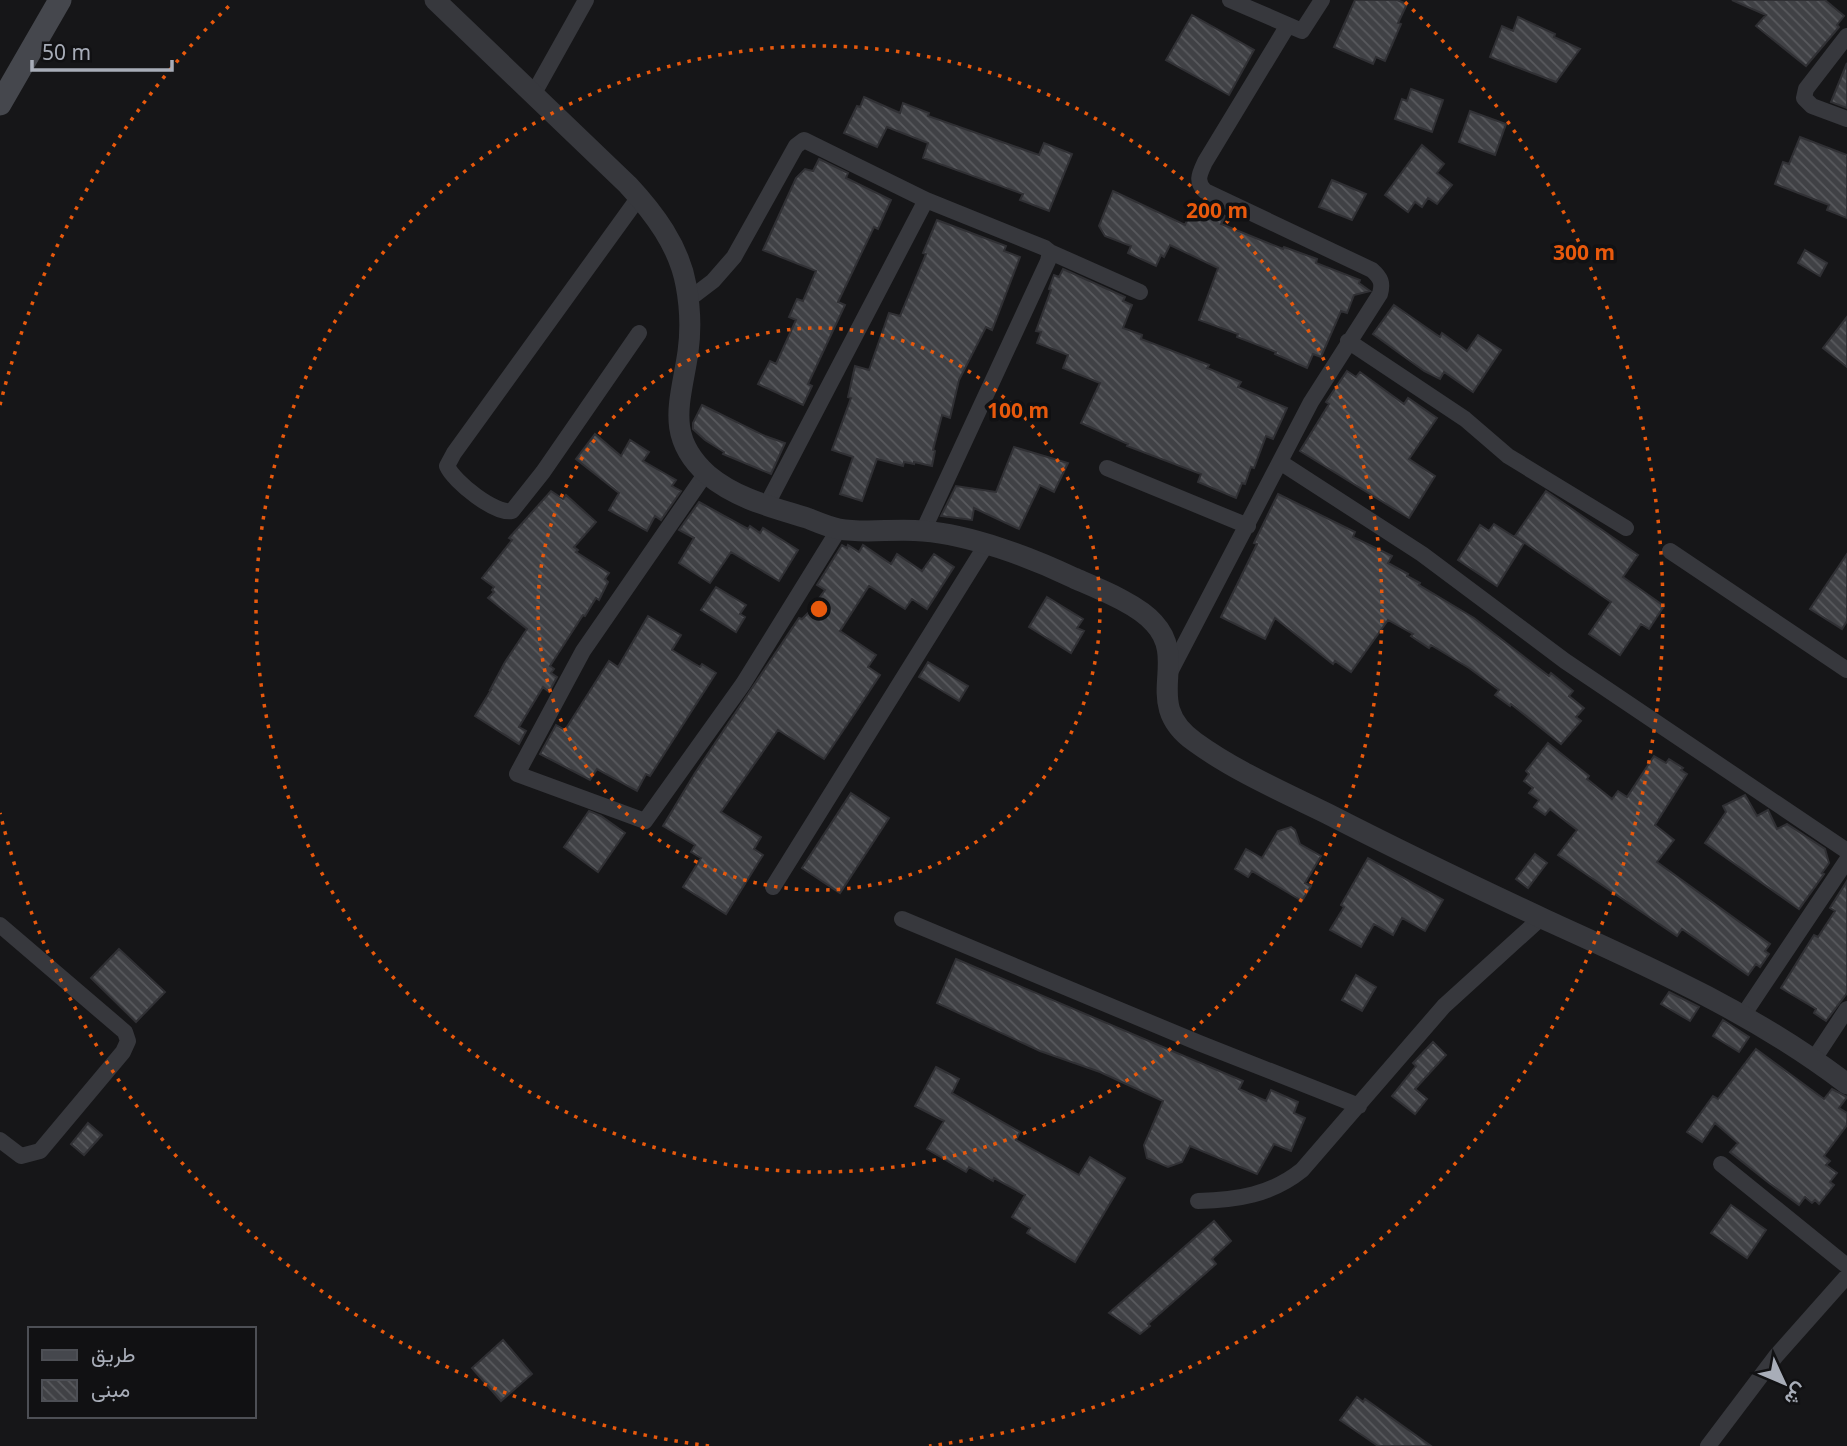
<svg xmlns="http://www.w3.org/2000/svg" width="1847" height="1446" viewBox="0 0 1847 1446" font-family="'Noto Sans',Vazirmatn,sans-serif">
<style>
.building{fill:url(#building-back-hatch);stroke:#303034;stroke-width:2}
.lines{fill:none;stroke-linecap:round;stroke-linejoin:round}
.minor{stroke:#37383d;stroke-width:16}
.tertiary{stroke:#37383d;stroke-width:21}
.secondary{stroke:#45474d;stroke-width:23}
.ring{fill:none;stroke:#e8590c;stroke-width:3.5;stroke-dasharray:3.5 7}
.centre{fill:#e8590c;stroke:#111113;stroke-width:3.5}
.ring-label{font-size:21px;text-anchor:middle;font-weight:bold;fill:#e8590c;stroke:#111113;stroke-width:7;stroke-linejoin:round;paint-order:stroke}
</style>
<defs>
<pattern id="building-back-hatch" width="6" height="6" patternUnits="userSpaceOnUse" patternTransform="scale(1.75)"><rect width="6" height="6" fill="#404145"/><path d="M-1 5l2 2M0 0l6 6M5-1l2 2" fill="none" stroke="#595a5e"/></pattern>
</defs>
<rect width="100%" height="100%" fill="#161618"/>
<!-- building -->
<path class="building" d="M1355 0H1397L1407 4 1398 23 1401 24 1385 61 1376 57 1373 64 1334 47Z
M1732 0H1825L1844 16 1837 25 1839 27 1806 66 1756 26 1766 15Z
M1192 15 1254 50 1229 95 1166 60Z
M1518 17 1555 34 1554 37 1580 49 1556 82 1490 57 1502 26 1513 31Z
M1847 63V108L1831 102Z
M1411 89 1443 100 1432 132 1395 119 1402 99 1407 101Z
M864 97 900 113 903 103 929 113 928 116 1039 155 1044 143 1072 154 1049 211 1020 200 1023 194 923 158 928 143 887 127 877 147 844 133 857 106 860 107Z
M1470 111 1506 124 1495 155 1459 142Z
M1800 137 1847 155V218L1827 210 1829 205 1775 184 1783 162 1789 164Z
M1422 145 1444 164 1437 173 1452 185 1437 204 1428 198 1422 207 1415 202 1408 212 1385 195Z
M819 159 848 173 846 178 891 200 878 229 874 227 838 302 845 305 808 384 812 386 803 405 758 384 770 361 776 364 796 320 789 317 797 299 803 301 816 271 763 250 796 178 805 169 813 171Z
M1332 180 1366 194 1352 220 1319 207Z
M1113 191 1185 225 1195 203 1225 216 1221 224 1283 249 1284 247 1317 259 1316 263 1360 280 1359 283 1370 291 1354 295 1347 313 1341 311 1321 357 1313 354 1307 368 1275 354 1276 352 1237 337 1238 334 1199 320 1218 268 1170 245 1164 257 1161 255 1156 266 1128 253 1131 246 1105 236 1099 226Z
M937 220 1006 246 1004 251 1020 257 992 330 986 327 959 380 950 418 942 415 933 450 935 451 932 466 914 462V464L904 462 903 466 877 459 862 501 840 494 853 457 832 450 851 398 848 397 855 366 869 370 889 313 900 316 926 254 923 253Z
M1805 250 1827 263 1820 276 1798 263Z
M1063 269 1125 297 1123 301 1132 305 1123 328 1142 335 1141 339 1209 365 1207 368 1241 382 1238 387 1287 408 1273 439 1266 436 1254 468 1251 467 1245 484 1242 483 1236 498 1198 482 1201 474 1127 446 1128 444 1081 423 1100 383 1063 368 1068 355 1037 343 1041 332 1036 331 1051 290 1049 289 1054 275 1059 277Z
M1394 305 1440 337 1442 333 1467 351 1478 335 1501 350 1473 392 1444 372 1440 379 1424 371 1373 334Z
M1847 317V367L1823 348Z
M1347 371 1356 377 1360 372 1404 404 1408 398 1437 418 1409 459 1435 476 1409 518 1300 451 1329 404 1326 402Z
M702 405 765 436 785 443 771 474 723 454 724 452 705 440 693 429V423Z
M595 434 621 456 630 440 649 452 643 461 676 480 672 486 681 491 661 520 655 516 647 531 609 510 619 493 576 459Z
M1014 447 1068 463 1054 492 1040 485 1019 529 974 508 972 520 941 516 956 486 996 492Z
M551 491 563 499 566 495 596 522 574 547 578 550 576 552 609 573 605 579 608 582 599 600 596 598 585 616 583 615 550 666 554 669 551 673 557 677 549 692 543 687 519 727 526 731 519 744 475 716 491 690H490L505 662 527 629 488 598 494 592 492 590 494 587 482 578 512 540 509 538Z
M1546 491 1638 555 1623 577 1664 606 1649 629 1641 624 1620 655 1589 634 1611 602 1515 536Z
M1278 494 1355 532 1353 537 1392 556 1388 563 1408 574 1407 576 1420 583 1419 585 1474 618 1549 676 1551 673 1573 691 1569 696 1584 708 1576 717 1581 721 1561 744 1511 704 1510 706 1495 695 1499 690 1469 668 1431 645 1429 648 1411 636 1413 634 1388 620 1351 672 1335 661 1333 664 1275 618 1265 639 1221 617 1257 544 1254 543Z
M699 502 748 529 750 526 760 533 763 528 798 550 779 581 731 552 710 583 679 563 694 538 679 530Z
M1494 524 1524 543 1497 586 1458 560 1480 525 1489 531Z
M842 545 847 548 848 545 859 552 863 545 891 564 897 554 922 571 934 554 954 567 927 609 912 599 905 609 869 586 840 631 876 655 868 667 880 675 857 710 824 759 778 730 721 812 761 837 754 849 763 855 726 914 683 887 701 858 691 852 695 845 663 826 695 773 799 618 802 619 809 612 825 590 817 585Z
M1847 554V621L1842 629 1810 609Z
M716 587 746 605 740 614 745 617 736 632 701 610Z
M1047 597 1083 619 1077 628 1084 631 1071 653 1029 627Z
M648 616 681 635 672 650 700 667 702 664 716 673 650 776 646 774 637 791 597 769 590 780 540 754 556 725 565 730 609 661 618 667Z
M928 662 968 686 959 701 919 677Z
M1548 743 1589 776 1587 779 1612 799 1618 791 1627 797 1654 756 1666 763 1669 759 1683 768 1681 770 1687 774 1655 825 1674 840 1657 862 1770 944 1765 951 1769 954 1760 967 1756 964 1748 975 1682 929 1677 936 1558 855 1577 830 1550 809 1545 815 1534 807 1539 800 1529 793 1533 788 1524 781 1529 774 1526 771Z
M851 793 889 818 840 893 802 868Z
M1745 795 1757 816 1768 810 1777 829 1787 824 1825 849 1829 863 1822 873 1824 874 1799 909 1705 843 1726 812 1723 806Z
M589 811 601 816 625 833 598 872 564 847Z
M1291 827 1295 830 1300 844 1321 856 1305 883 1311 886 1302 901 1252 871 1248 877 1235 869 1246 849 1262 858 1278 831Z
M1535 854 1547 863 1528 888 1516 879Z
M1368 858 1443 900 1425 931 1402 918 1393 935 1374 924 1361 947 1330 930 1344 907 1341 905Z
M1847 881V993L1826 1021 1814 1013 1816 1009 1781 988 1814 935 1818 937 1835 911 1830 908Z
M119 949 165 992 136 1022 91 978Z
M956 959 1243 1081 1239 1089 1266 1101 1271 1090 1298 1102 1294 1113 1305 1118 1291 1151 1274 1144 1257 1174 1190 1146 1182 1162 1168 1167 1147 1158 1144 1145 1163 1101 1100 1072 1040 1051 937 1003Z
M1356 975 1376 987 1362 1011 1342 1000Z
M1669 992 1699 1007 1690 1021 1661 1004Z
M1723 1020 1749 1037 1739 1052 1713 1036Z
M1433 1042 1446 1055 1415 1089 1427 1099 1415 1114 1392 1096 1416 1066 1413 1063Z
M1756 1049 1824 1099 1832 1089 1847 1097 1839 1108 1847 1113V1125L1824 1156 1830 1161 1826 1165 1837 1173 1830 1182 1834 1185 1819 1204 1815 1200 1812 1203 1805 1197 1799 1205 1769 1183 1730 1152 1738 1143 1715 1123 1702 1142 1687 1132 1713 1096 1718 1099Z
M936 1067 959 1079 952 1093 1020 1132 1016 1140 1079 1175 1090 1157 1125 1178 1075 1262 1027 1233 1030 1228 1012 1217 1025 1195 994 1178 993 1181 969 1167 966 1172 927 1149 944 1121 915 1106Z
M88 1123 102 1135 84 1155 71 1144Z
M1731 1205 1766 1230 1747 1258 1711 1233Z
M1214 1221 1231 1241 1212 1259 1216 1264 1148 1324 1150 1326 1140 1334 1109 1313Z
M503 1340 532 1374 501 1401 472 1368Z
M1357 1397 1363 1402 1365 1399 1431 1446H1378L1340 1420Z"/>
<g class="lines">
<!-- minor -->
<path class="minor" d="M1230 0 1302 31 1322 0
M1847 36 1806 89 1804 98 1812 106 1847 119
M534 93 586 0
M639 197 454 453 447 466C454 482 496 515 512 511L543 472 639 333
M688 300 713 281 734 257 796 146 804 140 926 200 1045 248 1050 252 1140 292
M1348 341 1465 419 1508 456 1626 528
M1280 462 1422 554 1565 661 1847 851
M1107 468 1248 526
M706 473 583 651 517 774 645 821 743 684 839 529
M766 506 926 200
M923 531 1048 261 1050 252
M1670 551 1847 670
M1169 674 1311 402 1380 294C1383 283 1381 278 1372 270L1205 191C1195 181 1200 173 1205 162L1288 25
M773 887 986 545
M902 919 1199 1043 1359 1106
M0 925 125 1032 128 1041 123 1052 40 1151 21 1156 0 1140
M1744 1014 1847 860
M1814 1059 1847 1009
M1721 1164 1847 1266
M1198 1201C1237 1200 1271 1195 1302 1170L1444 1006 1542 917
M1708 1446 1776 1356 1847 1276"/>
<!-- tertiary -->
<path class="tertiary" d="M435 0 628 185C654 213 679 246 686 285 690 306 691 330 688 352 681 401 664 436 708 475 737 499 772 507 807 518 817 522 828 527 839 529 866 534 895 528 923 531 971 535 1030 557 1074 578 1097 588 1138 604 1154 623 1190 662 1140 703 1195 742 1235 771 1283 792 1328 814 1400 851 1473 886 1546 920 1652 968 1754 1013 1847 1084"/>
<!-- secondary -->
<path class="secondary" d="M0 104 60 0"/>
</g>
<!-- distance rings -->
<g class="ring">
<circle cx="819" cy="609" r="281"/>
<circle cx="819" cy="609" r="563"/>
<path d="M709 1446A844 844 0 0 1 0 813M0 405A844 844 0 0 1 233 2M1405 2A844 844 0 0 1 929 1446"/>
</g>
<circle cx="819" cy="609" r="10" class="centre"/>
<g class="ring-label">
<text x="1217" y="218">200 m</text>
<text x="1584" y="260">300 m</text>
<text x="1018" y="418">100 m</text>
</g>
<!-- legend -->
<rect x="28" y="1327" width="228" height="91" fill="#111113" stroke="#4d4f55" stroke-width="2"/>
<rect x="42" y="1350" width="35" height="10" fill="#45474d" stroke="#4d4f55" stroke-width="2"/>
<text x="91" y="1362" font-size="21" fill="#a8adb8">طريق</text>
<rect x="42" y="1380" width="35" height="21" fill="url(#building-back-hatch)" stroke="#4d4f55" stroke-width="2"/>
<text x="91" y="1397" font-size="21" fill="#a8adb8">مبنى</text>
<!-- north arrow -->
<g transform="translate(1784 1383) rotate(134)" stroke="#111113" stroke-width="5" paint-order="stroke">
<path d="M0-5L12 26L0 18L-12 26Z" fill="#a8adb8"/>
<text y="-10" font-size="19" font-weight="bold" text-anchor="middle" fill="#a8adb8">ش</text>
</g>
<!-- scale -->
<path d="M32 60v10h140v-10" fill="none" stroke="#a8adb8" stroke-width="3.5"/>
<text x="42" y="60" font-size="21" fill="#a8adb8" stroke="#111113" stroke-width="5" paint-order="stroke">50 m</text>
</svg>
